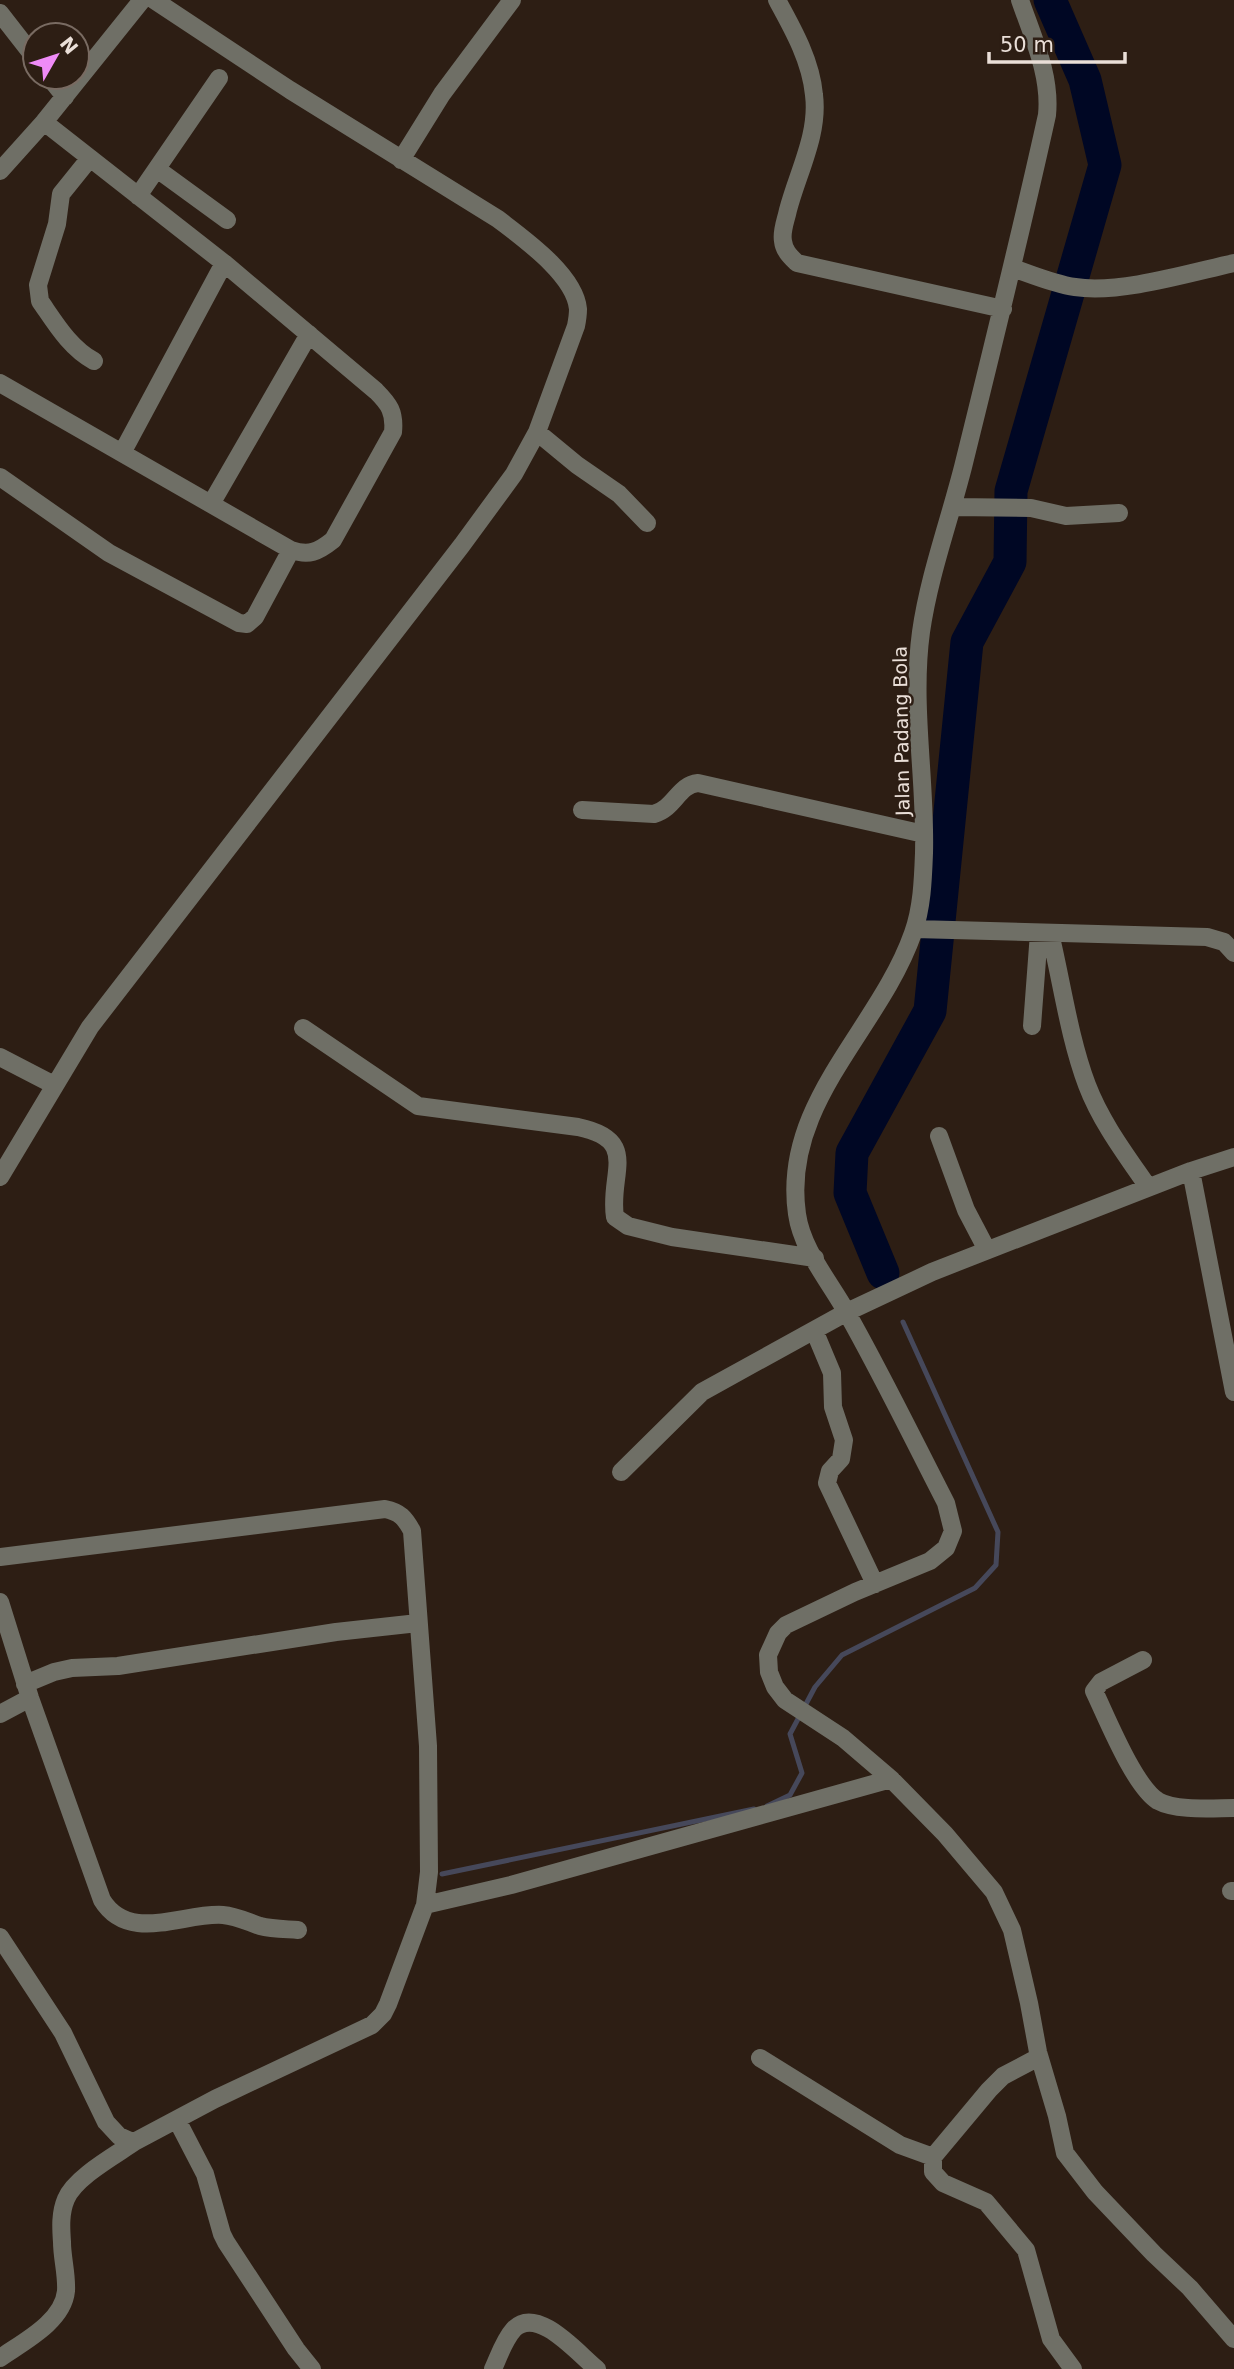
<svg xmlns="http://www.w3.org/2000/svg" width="1234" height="2369" viewBox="0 0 1234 2369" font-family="'DejaVu Sans',sans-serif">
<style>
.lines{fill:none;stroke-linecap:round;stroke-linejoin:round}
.stream{stroke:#46485a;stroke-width:5}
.river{stroke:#000724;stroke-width:33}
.minor{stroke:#6f6f66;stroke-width:18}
.labels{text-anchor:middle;stroke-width:5;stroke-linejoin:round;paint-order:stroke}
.street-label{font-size:19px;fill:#eadfd8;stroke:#2d1e14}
</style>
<rect width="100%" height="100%" fill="#2d1e14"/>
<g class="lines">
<!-- stream -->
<path class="stream" d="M767 1806 790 1795 802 1773 790 1734 815 1687 842 1655 975 1588 996 1565 998 1532 903 1322
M442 1874 754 1809"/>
<!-- river -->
<path class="river" d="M883 1273 850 1193 852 1153 930 1011 967 642 1010 562 1011 491 1105 165 1085 80 1050 0"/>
<!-- minor -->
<path class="minor" d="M777 0C793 29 811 61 814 95 819 134 798 172 788 210 786 220 781 231 783 241 784 251 791 257 797 263L1003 309
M1020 0C1033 38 1051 75 1047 115 1021 233 992 350 963 467 949 522 929 576 921 632 911 705 926 780 924 853 923 880 922 908 913 933 879 1030 781 1103 797 1214 802 1250 830 1282 847 1313 882 1375 913 1439 946 1503L953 1531 946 1548 930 1561 855 1592 786 1625 778 1633 768 1655 769 1672 775 1687 785 1700 843 1738 891 1779 945 1834 994 1892 1012 1930 1029 2003 1038 2052 1057 2116 1065 2153 1095 2192 1154 2254 1190 2288 1234 2339
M0 13 35 58
M49 77 65 97
M90 158 61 194 57 224 38 285 40 301C56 324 70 348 94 361
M401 160 442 94 512 0
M157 169 227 220
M0 171 44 122 142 0
M138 196 219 78
M1013 268C1033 275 1054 284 1075 287 1120 294 1189 273 1234 263
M0 383 291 550C309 556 318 552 333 540L393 432C395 412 389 404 376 391L224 263 44 122
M537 432 577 465 619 494 647 523
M122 453 224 263
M0 477 109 553 239 623 247 624 255 617 291 550
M211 504 309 334
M953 507 1031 508 1066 516 1119 513
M582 810 654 814C675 808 678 785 698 783L924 834
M915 929 1207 937 1224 942 1234 953
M1050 933C1062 983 1069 1037 1087 1085 1101 1122 1126 1155 1148 1187
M1032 1026 1039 933
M303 1028 418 1106 578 1127C641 1140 608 1174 615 1217L628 1226 672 1237 815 1258
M0 1057 54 1085
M939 1136 966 1210 987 1250
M1191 1171 1234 1392
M0 1177 90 1027 462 545 514 474 537 432 576 326C577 321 578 314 578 309 575 275 524 239 498 219L290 90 154 0
M814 1330 832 1373 833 1407 844 1440 841 1459 830 1471 827 1483 875 1584
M621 1472 702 1392 847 1312 932 1272 1191 1171 1234 1157
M0 1557 385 1509C400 1512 405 1518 412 1531L428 1746 429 1872 425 1905 388 2004 383 2014 372 2025 215 2099 136 2141H130L119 2136 106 2122 63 2033 0 1937
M0 1602 30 1698 102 1900C129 1944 184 1912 223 1915 236 1916 248 1922 260 1926 272 1929 285 1929 298 1930
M1143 1660 1101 1682 1094 1691C1107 1718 1134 1786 1158 1801 1176 1811 1213 1808 1234 1808
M25 1684 54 1672 72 1668 118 1666 336 1632 418 1623
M0 1714 30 1698
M1231 1891H1234
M425 1905 511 1885 891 1779
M1039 2057 1003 2076 989 2090 933 2157V2172L943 2183 986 2202 1026 2250 1051 2339 1073 2369
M760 2058 900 2145 933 2157
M177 2120 205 2174 222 2234 226 2242 296 2349 312 2369
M0 2358C23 2342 63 2322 66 2291 67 2274 62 2258 62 2242 61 2228 60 2213 66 2199 75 2177 116 2155 136 2141
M493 2369C499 2356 504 2340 514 2329 538 2305 579 2355 597 2369"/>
</g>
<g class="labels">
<!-- street labels -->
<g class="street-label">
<text transform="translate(901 731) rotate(-91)" y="7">Jalan Padang Bola</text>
</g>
</g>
<!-- north arrow -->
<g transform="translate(56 56) rotate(51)"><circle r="33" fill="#2d1e14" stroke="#796b62" stroke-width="2"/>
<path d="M0-5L12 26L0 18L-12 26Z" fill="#ef8bf7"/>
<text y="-10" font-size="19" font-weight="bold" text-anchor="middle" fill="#eadfd8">N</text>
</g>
<!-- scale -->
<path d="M989 52v10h136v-10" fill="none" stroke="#eadfd8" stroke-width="3.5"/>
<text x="1000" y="52" font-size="21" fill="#eadfd8" stroke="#2d1e14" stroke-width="5" paint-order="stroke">50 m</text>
</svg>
